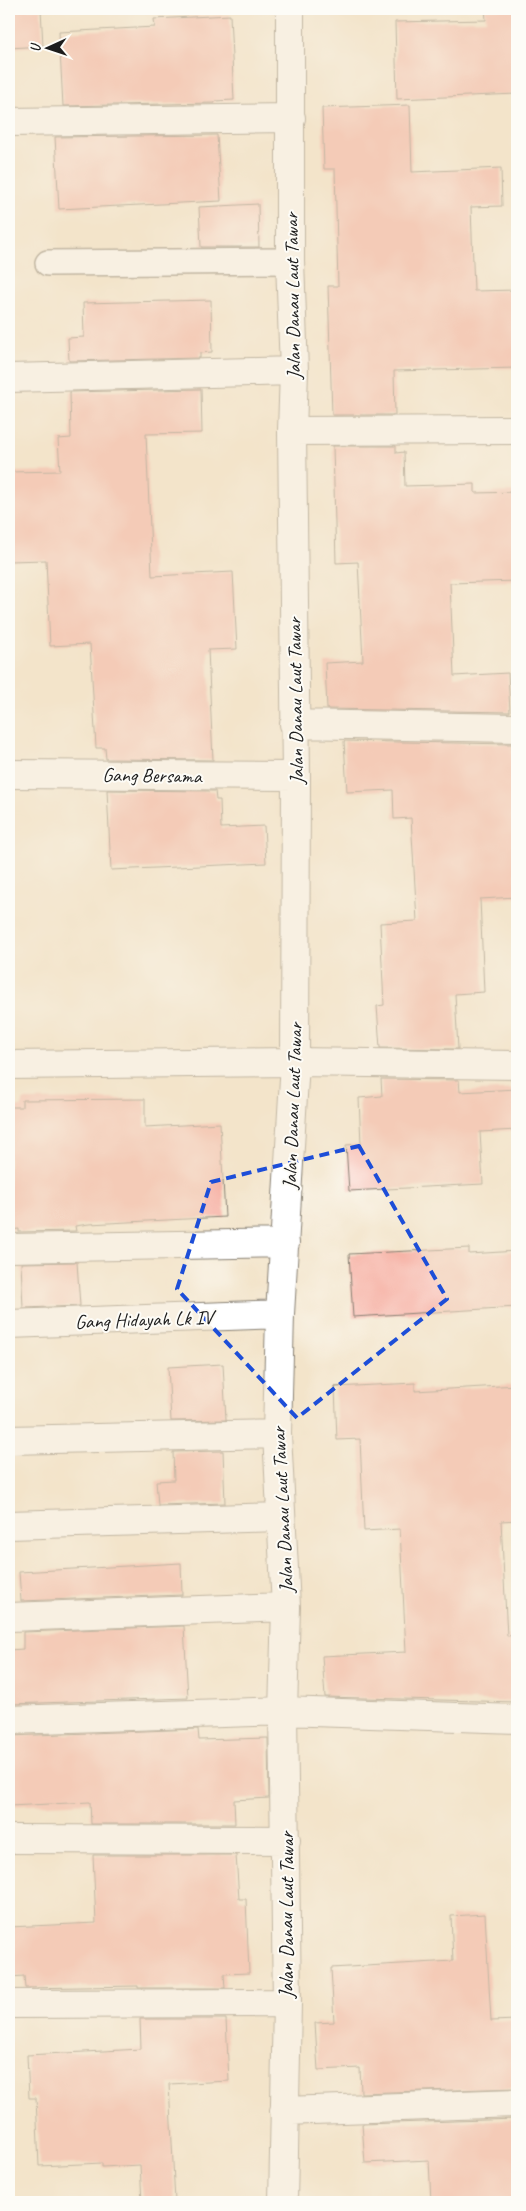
<svg xmlns="http://www.w3.org/2000/svg" width="526" height="2211" viewBox="0 0 526 2211" font-family="Caveat,sans-serif">
<style>
.building{fill:#f6aea1}
.lines{fill:none;stroke-linecap:round;stroke-linejoin:round}
.service-casing{stroke:#888073;stroke-width:28}
.minor-casing{stroke:#888073;stroke-width:30}
.service{stroke:#fff;stroke-width:25}
.minor{stroke:#fff;stroke-width:28}
.marked{fill:none;stroke:#1d4ed8;stroke-width:4;stroke-dasharray:10 6;stroke-linejoin:round}
.labels{text-anchor:middle;stroke-width:4;stroke-linejoin:round;paint-order:stroke}
.street-label{font-size:20px;fill:#1c1c1c;stroke:#fdfcf7}
</style>
<rect width="100%" height="100%" fill="#fdfcf7"/>
<filter id="ink" filterUnits="userSpaceOnUse"><feTurbulence type="fractalNoise" baseFrequency=".02" numOctaves="2"/><feDisplacementMap in="SourceGraphic" scale="10" xChannelSelector="R" yChannelSelector="G"/><feConvolveMatrix kernelMatrix="1 2 1 2 8 2 1 2 1" color-interpolation-filters="sRGB"/></filter>
<filter id="wash" filterUnits="userSpaceOnUse"><feTurbulence type="fractalNoise" baseFrequency=".0096" numOctaves="4" result="noise"/><feDisplacementMap in="SourceGraphic" scale="20" xChannelSelector="R" yChannelSelector="G"/><feGaussianBlur stdDeviation="1.12" result="paint"/><feColorMatrix in="noise" values="0 0 0 0 0 0 0 0 0 0 0 0 0 0 0 0 0 1.4 0 .05"/><feComposite in="paint" operator="in"/></filter>
<g filter="url(#wash)">
<rect width="100%" height="100%" fill="#f3e4ca"/>
<g id="blocks">
<!-- building -->
<path class="building" d="M9 9H41L43 46 9 48Z
M485 9H517V94L397 99 395 22 486 20Z
M230 15 234 100 215 101V103L63 106 59 32 155 27 154 19Z
M410 105 412 172 501 168 502 206 471 207 474 291 517 290V368L394 371 395 415H332L328 286H338L335 169H324L322 108Z
M217 135 221 201 59 209 55 137Z
M258 204 259 247H201L199 207Z
M211 300 212 352 200 353V358L69 361 68 338 84 337 83 303Z
M201 389 202 433 146 434 152 576 233 572 237 649 208 650 213 760 106 759 105 748H96L90 644 50 646 46 560 9 561V472L60 471 58 439 71 438 70 392Z
M333 446H396V453L404 452 405 486 475 484V493L517 492V581L450 583 454 676 508 673 510 712 327 709 325 663 363 661 358 562 336 563Z
M344 741 512 744 513 766H517V806H512L517 897 480 899 484 992 455 994 458 1049 380 1048 377 1006 384 1005 380 923 417 921 411 818 394 819 393 790 347 792Z
M107 790 215 791 216 800H220L221 828 264 826 266 863 111 870Z
M381 1079 459 1080 460 1092 517 1089V1130L480 1132 483 1184 349 1191 346 1145 361 1144 359 1098 382 1096Z
M145 1099V1127L220 1123 225 1217 89 1224 75 1226 76 1231 19 1232V1229L9 1230V1107H22V1100Z
M469 1248V1254L517 1251V1307L353 1317 349 1254Z
M77 1262 80 1306 23 1308 21 1263Z
M223 1364 226 1420 171 1421 168 1367Z
M415 1383V1391L517 1385V1520L501 1521 507 1636 517 1635V1702L325 1697 322 1656 406 1652 400 1529 364 1531 360 1439 337 1440 335 1387Z
M223 1451 225 1503 158 1505 156 1481 174 1480 173 1452Z
M181 1563 182 1595 21 1601 19 1572Z
M184 1626 188 1698 9 1704V1650L23 1649V1632Z
M198 1729 199 1740 268 1738 269 1798 234 1800 235 1824H91L90 1802 9 1806V1736Z
M93 1855H236L239 1899H246L249 1973 224 1974 225 1988H138V1986L25 1988 24 1976 9 1977V1927L96 1923Z
M485 1914 491 2021 517 2020V2088L361 2093 360 2068 318 2070 315 2023 334 2022 331 1968 453 1961 451 1916Z
M140 2019H226L229 2081 169 2084 175 2202H142L140 2165 102 2167V2163L39 2166 36 2098H29L27 2055 141 2049Z
M517 2119V2202H431L429 2160 365 2163 362 2124Z"/>
</g>
</g>
<g filter="url(#ink)">
<use href="#blocks" fill-opacity="0" stroke="#888073" stroke-width="1"/>
<g class="lines">
<!-- service casing -->
<g class="service-casing">
<path id="service" d="M48 263 290 261"/>
</g>
<!-- minor casing -->
<g class="minor-casing">
<path id="minor" d="M9 122 291 118
M9 378 294 371
M292 431 517 430
M294 724 517 728
M9 774 296 776
M9 1065 295 1062 517 1065
M9 1248 285 1243
M9 1324 280 1314
M9 1440 277 1434
M9 1525 280 1517
M9 1617 286 1607
M9 1720 283 1711 517 1719
M9 1839 286 1840
M9 2004 287 2003
M284 2111 517 2103
M283 2202 287 2003 283 1711 286 1607 277 1434 280 1314 295 1062 296 776 292 431 294 371 290 261V9"/>
</g>
<!-- service -->
<use href="#service" class="service"/>
<!-- minor -->
<use href="#minor" class="minor"/>
</g>
</g>
<!-- marked area -->
<path d="M0 0H526V2211H0ZM359 1146 447 1299 297 1418 177 1289 211 1182Z" fill="#f3e4ca" fill-opacity=".55" fill-rule="evenodd"/>
<path class="marked" d="M359 1146 447 1299 297 1418 177 1289 211 1182Z"/>
<g class="labels">
<!-- street labels -->
<g class="street-label">
<text transform="translate(292 296) rotate(-91)" y="7">Jalan Danau Laut Tawar</text>
<text transform="translate(295 701) rotate(-91)" y="7">Jalan Danau Laut Tawar</text>
<text transform="translate(152 775) rotate(1)" y="7">Gang Bersama</text>
<text transform="translate(292 1106) rotate(-88)" y="7">Jalan Danau Laut Tawar</text>
<text transform="translate(144 1319) rotate(-2)" y="7">Gang Hidayah Lk IV</text>
<text transform="translate(282 1510) rotate(-93)" y="7">Jalan Danau Laut Tawar</text>
<text transform="translate(286 1915) rotate(-90)" y="7">Jalan Danau Laut Tawar</text>
</g>
</g>
<!-- margin -->
<rect width="526" height="2211" fill="none" stroke="#fdfcf7" stroke-width="30"/>
<!-- north arrow -->
<g transform="translate(48 48) rotate(267)" stroke="#fdfcf7" stroke-width="4" paint-order="stroke">
<path d="M0-4L9 19L0 12L-9 19Z" fill="#1c1c1c"/>
<text y="-8" font-size="14" font-weight="bold" text-anchor="middle" fill="#1c1c1c">U</text>
</g>
</svg>
